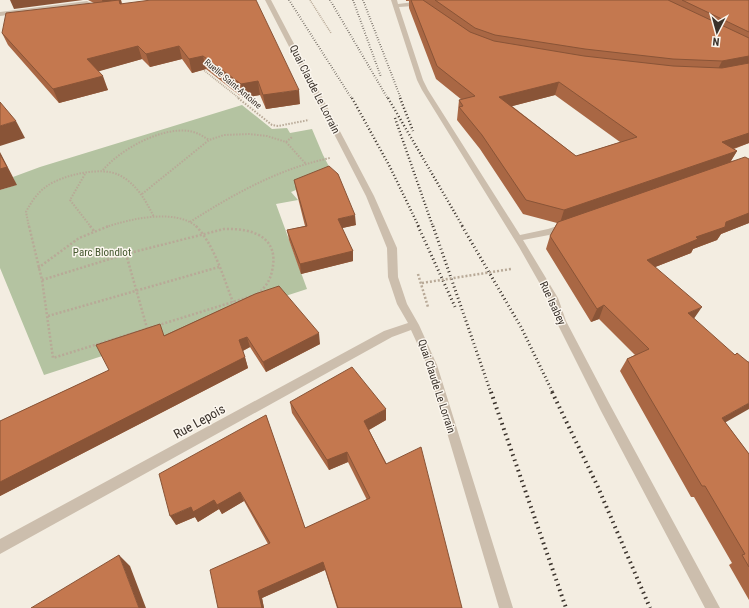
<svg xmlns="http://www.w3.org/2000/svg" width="749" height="608" viewBox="0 0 749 608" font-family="'Roboto Condensed',sans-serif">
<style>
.green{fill:#b4c3a1}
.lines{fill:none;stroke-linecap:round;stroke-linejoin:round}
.path-far2{stroke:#b8a997;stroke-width:1.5;stroke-dasharray:1 1;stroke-linecap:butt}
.path-far1{stroke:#b8a997;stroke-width:2;stroke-dasharray:1.5 1.5;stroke-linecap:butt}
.path{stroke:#b8a997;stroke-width:2.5;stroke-dasharray:2 2;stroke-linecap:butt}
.service{fill:#ccbead;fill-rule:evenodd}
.minor{fill:#ccbead;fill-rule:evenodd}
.rail-far3{stroke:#3a322b;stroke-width:2;stroke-dasharray:0.5 2;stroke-linecap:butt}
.rail-far2{stroke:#3a322b;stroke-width:2.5;stroke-dasharray:1 2.5;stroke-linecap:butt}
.rail-far1{stroke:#3a322b;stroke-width:3;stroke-dasharray:1 3;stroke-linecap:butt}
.rail{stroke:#3a322b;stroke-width:4;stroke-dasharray:1.5 4;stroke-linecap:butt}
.path-bridge{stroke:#b8a997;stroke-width:2.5;stroke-dasharray:2 2;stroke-linecap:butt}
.wall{fill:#a96744;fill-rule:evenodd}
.shaded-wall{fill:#895437}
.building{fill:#c4784f;stroke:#895437;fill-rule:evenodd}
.labels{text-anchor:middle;stroke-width:3;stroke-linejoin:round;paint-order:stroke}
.far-street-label{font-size:9px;fill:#3a322b;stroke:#fbf6ee}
.street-label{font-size:11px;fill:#3a322b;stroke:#fbf6ee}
.park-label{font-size:11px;fill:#45582f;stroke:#fbf6ee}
.near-street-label{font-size:13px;fill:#3a322b;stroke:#fbf6ee}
</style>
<rect width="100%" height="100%" fill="#f3ede1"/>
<!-- green -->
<path class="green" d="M242 105 272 129 287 128 290 133 312 129 323 155 338 184 330 176 291 192 298 200 276 204 307 289 44 375 0 268V190L16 185 13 177 40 167Z"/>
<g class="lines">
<!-- path-far2 -->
<path class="path-far2" d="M310 0 331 33
M201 68 240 99"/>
<!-- path-far1 -->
<path class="path-far1" d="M238 98 272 125 278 126 309 120
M286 142 292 137
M103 170C121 149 161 127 189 131 196 132 203 136 209 140
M85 174 70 200 91 227
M142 194 209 140 224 135 249 134 267 136 286 142 306 164
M190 222C234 194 278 169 330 158
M29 227 26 212C31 202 38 192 47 186 63 175 101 166 119 175 136 183 146 201 154 217
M106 227C130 219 176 208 197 227"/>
<!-- path -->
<path class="path" d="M29 226 42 280 53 358 252 296
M90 226 94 231
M196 226C215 246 223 277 233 302
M126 254 147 328
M38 268 79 238 109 226
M418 274 428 307
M42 280 126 254 224 229C253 228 280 237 272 271 270 281 265 288 257 294
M48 316 219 267"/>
<!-- service -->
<path class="service" d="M87 1 103 9 98 10 86 5 0 16V12Z"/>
<!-- minor -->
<path class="minor" d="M265 0H271L374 196 397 248 398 277 407 304 419 325 437 365 513 608H499L427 365 411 330 392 337 0 554V539L384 331 408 323 397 304 388 277 387 248 366 196Z
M391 0H397L398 4 414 2 425 7 422 9 414 6 399 7 423 80 428 90 520 235 548 229 566 223 570 226 569 228 549 235 523 240 558 298 566 321 609 403 720 608H705L601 411 556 321 548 298 519 247 422 90 417 80Z"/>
<!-- rail-far3 -->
<path class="rail-far3" d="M289 0 352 99
M330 0 388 99
M353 0 381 77
M363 0 401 99"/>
<!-- rail-far2 -->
<path class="rail-far2" d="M352 98 390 167 419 227
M388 98 463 227
M400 98 413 131
M395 118 433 227"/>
<!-- rail-far1 -->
<path class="rail-far1" d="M418 226 456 309
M433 226 491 393
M462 226 521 327 553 393"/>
<!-- rail -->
<path class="rail" d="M491 392 566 608
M552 392 597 485 650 608"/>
<!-- path-bridge -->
<path class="path-bridge" d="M422 283 511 269"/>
</g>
<!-- wall -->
<path class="wall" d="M88 0H121L122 4 300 104 266 109 260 95 243 98 206 69 192 73 182 59 150 67 142 59 98 71 108 90 59 103 8 45 2 33 94 3Z
M406 0H749V143L734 149 737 151 731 161 749 159V223L721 234 717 240 693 249 691 253 655 267 694 319 725 422 749 454V600L729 565 732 563 694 497H691L620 371 627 359 635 355 599 319 591 322 546 249 550 236 557 223 523 214 480 149 457 120 459 100H462L436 79 409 8V1H406ZM555 95 620 142 576 156 512 106Z
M294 180 356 225 342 228 353 251V261L301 274 289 240 287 230 305 226 296 190Z
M255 294 320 344 266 372 250 347 243 351 248 368 0 496V421L109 370 165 335Z
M290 402 386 420 369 430 462 608H337L325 570 262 598 264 608H218L268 544 244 501 222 514 219 509 198 522 195 517 176 525 266 415 305 528 367 500 348 462 329 470 292 413Z"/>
<!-- shaded-wall -->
<path class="shaded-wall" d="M10 0H83L14 9Z
M102 0H121L122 6 104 8Z
M138 46 142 59 93 73 87 59Z
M179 46 182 59 150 67 146 54Z
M203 56 206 69 192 73 189 59Z
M749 56V67L716 73 722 61Z
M103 76 108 90 59 103 53 89Z
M258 81 260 95 243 98 241 84Z
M559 82 555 95 497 110 499 97Z
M299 90 300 104 266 109 263 95Z
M16 121 25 138 0 146V126Z
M749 133V143L715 155 722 142Z
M737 151 729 164 560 223 564 210Z
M0 152 17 185 0 190Z
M749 213V223L721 234 717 240 693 249 691 253 640 273 647 260 696 237 726 222Z
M355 215 356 225 338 229V219Z
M353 251V261L301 274 300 264Z
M604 305 599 319 591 322 597 309Z
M702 307 693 320 688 313Z
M319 333 320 344 266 372 263 362Z
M247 337 250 347 242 351 239 340Z
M245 357 248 368 0 496V482Z
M749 403V409L712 430 722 418Z
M386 409V420L365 432 364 421Z
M347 452 348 462 329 470 327 460Z
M240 492 244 501 222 514 217 505Z
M214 500 219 509 198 522 195 517 176 525 170 516 191 507Z
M119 555 130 566 146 608H139Z
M323 562 325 570 262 598 264 608H262L258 591Z"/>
<!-- building -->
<path class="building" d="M119 0 120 4 151 0H256L299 90 263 95 258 81 241 84 203 56 189 59 179 46 146 54 138 46 87 59 103 76 53 89 2 33 6 13Z
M411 0H423L470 32 494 41 584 56 673 66 722 68 749 63V133L722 142 737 151 564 210 526 200 482 135 459 107 463 106 459 100 475 96 437 66ZM559 82 637 137 576 156 499 97Z
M435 0H668L749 38V56L722 61 673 59 585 49 495 35 475 28Z
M682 0H749V32Z
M0 102 16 121 0 126Z
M0 154 7 167 0 169Z
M745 157 749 159V213L726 222 725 227 696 237 698 239 647 260 702 307 688 313 735 355 737 353 748 362H749V403L722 418 749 454V567L742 555 745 554 705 486H702L627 359 649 349 604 305 597 309 550 236 558 222Z
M329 166 338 174 355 215 338 219 353 251 300 264 287 230 307 226 294 180Z
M279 286 319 333 263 362 247 337 239 340 245 357 0 482V421L109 370 96 345 160 324 164 336 255 294Z
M352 367 386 409 364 421 386 464 421 447 462 608H338L323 562 258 591 262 608H218L210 570 270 543 240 492 217 505 214 500 193 512 191 507 170 516 159 474 266 415 305 528 370 498 347 452 327 460 290 402Z
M119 555 139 608H31Z"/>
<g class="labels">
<!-- far-street labels -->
<g class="far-street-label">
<text transform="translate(233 84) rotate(40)" y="3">Ruelle Saint-Antoine</text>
</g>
<!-- street labels -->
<g class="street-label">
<text transform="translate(315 89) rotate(63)" y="4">Quai Claude Le Lorrain</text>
<text transform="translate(553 303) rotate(65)" y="4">Rue Isabey</text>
<text transform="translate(437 386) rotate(72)" y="4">Quai Claude Le Lorrain</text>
</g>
<!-- park labels -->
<g class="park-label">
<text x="102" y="256">Parc Blondlot</text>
</g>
<!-- near-street labels -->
<g class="near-street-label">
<text transform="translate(199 421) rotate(-29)" y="5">Rue Lepois</text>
</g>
</g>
<!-- north arrow -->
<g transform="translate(717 32) rotate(186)" stroke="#fbf6ee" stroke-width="3" paint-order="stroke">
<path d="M0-3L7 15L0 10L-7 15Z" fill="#3a322b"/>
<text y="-6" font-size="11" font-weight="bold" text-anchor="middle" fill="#3a322b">N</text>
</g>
</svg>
